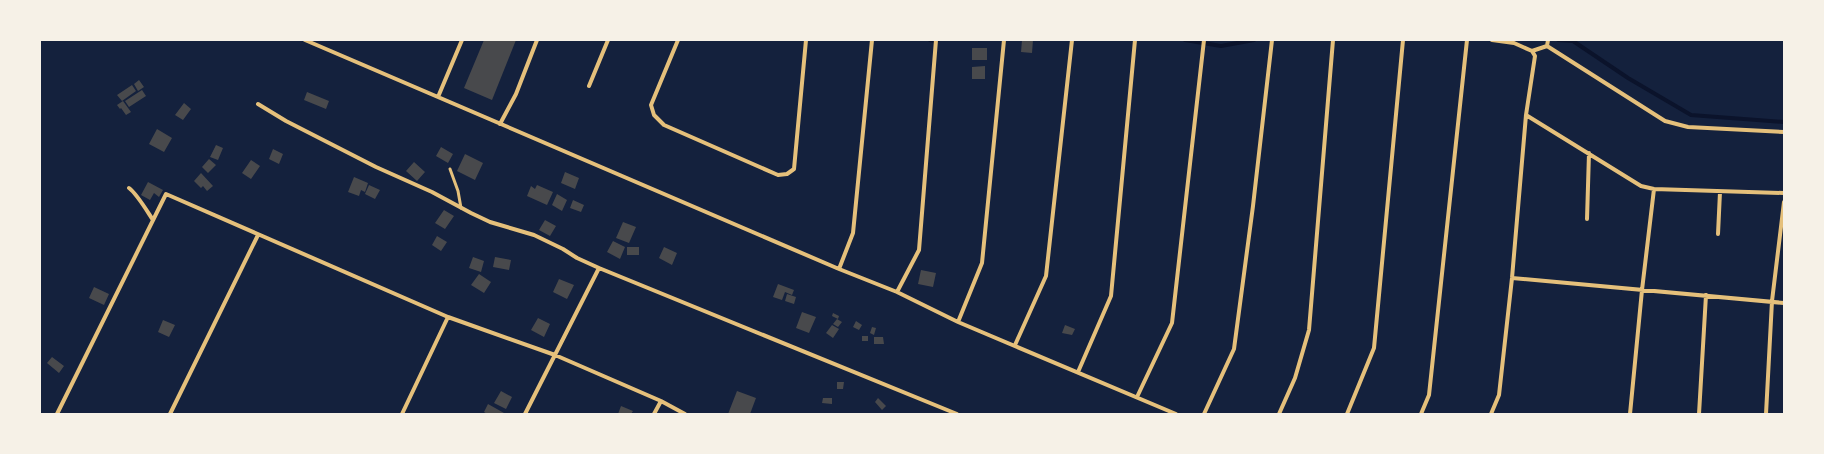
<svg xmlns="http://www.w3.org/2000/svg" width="1824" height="454" viewBox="0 0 1824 454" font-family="Rubik,sans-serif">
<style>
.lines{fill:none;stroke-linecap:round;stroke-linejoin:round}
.stream{stroke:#0b132b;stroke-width:4}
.building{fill:#48494c}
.service{stroke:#e5c07b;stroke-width:3}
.minor{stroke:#e5c07b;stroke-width:4}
</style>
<rect width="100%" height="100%" fill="#14213d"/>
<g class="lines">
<!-- stream -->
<path class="stream" d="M930 40 935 41 938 40
M1185 40 1221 46 1254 40
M1558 40 1573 41 1628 78 1691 115 1784 122"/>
</g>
<!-- building -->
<path class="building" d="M484 40H516L492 100 464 88Z
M1022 40H1033L1032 53 1021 52Z
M972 48H987V60H972Z
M985 66V79H972V67Z
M139 80 144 87 138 91 134 84Z
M132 85 136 91 122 101 117 95Z
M142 90 146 96 129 107 125 101Z
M307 92 329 101 326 109 304 100Z
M123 101 131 112 126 115 121 108 120 109 117 105Z
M184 103 191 109 183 120 175 115Z
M157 129 172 138 164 152 149 144Z
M216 145 223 148 218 160 210 157Z
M441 147 453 154 448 163 436 156Z
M273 149 283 154 279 164 269 159Z
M465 154 483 163 475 180 457 171Z
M209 159 216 165 208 173 202 167Z
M251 160 260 166 251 179 242 173Z
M414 162 425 172 417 181 406 171Z
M565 172 579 178 575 189 561 183Z
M201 173 213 186 207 191 203 186 201 188 194 181Z
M354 177 368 183 365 192 361 190 359 196 348 192Z
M148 182 163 190 159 197 154 193 150 200 141 195Z
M369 185 380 190 375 199 365 194Z
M537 185 553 192 547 205 527 196 531 186 535 189Z
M557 194 567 200 562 211 552 205Z
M573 200 584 205 581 212 570 208Z
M444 210 454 216 445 229 435 223Z
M545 220 556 226 550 236 539 230Z
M623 222 636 227 629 243 616 238Z
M437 236 447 242 441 251 432 245Z
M613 241 625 247 620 259 607 252Z
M627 247H639V255H627Z
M664 247 677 253 672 265 659 258Z
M473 257 484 261 481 272 469 268Z
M495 257 511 260 509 270 493 267Z
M921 270 936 273 933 287 918 284Z
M479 274 491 282 484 293 471 285Z
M559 279 574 285 567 299 553 292Z
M778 284 794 290 792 295 785 292 782 300 773 297Z
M94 287 109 294 104 305 89 298Z
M787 294 796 297 794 304 785 301Z
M802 312 816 317 809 333 796 328Z
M833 313 839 316 838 319 832 316Z
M538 318 550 324 544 337 531 330Z
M837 319 842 322 838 327 833 324Z
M163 320 175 325 169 337 158 332Z
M856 321 862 325 859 330 853 327Z
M832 325 839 329 833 338 826 333Z
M1065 325 1075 329 1072 335 1062 333Z
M872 327 876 328 874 335 870 333Z
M862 336H868V341H862Z
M874 337H883L884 344H874Z
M52 357 64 366 59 373 47 363Z
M837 382H844L843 389H837Z
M501 391 512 397 506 409 494 403Z
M737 391 756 398 750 414H728Z
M823 398H832V404L822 403Z
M878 398 886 406 882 410 875 402Z
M488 404 504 413 503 414H487L484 412Z
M621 406 633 411 631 414H618Z"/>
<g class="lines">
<!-- service -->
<path class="service" d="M450 169 458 191 461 208"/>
<!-- minor -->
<path class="minor" d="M305 40 839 269 897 292 958 322 1176 414
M678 40 651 105 654 115 664 125 778 175 787 174 794 169 806 40
M1492 40 1514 43 1532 51 1547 46
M1548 40 1547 46 1665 121 1688 127 1784 132
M589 86 608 40
M438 97 462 40
M258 104 286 121 376 167 432 192 471 213 490 222 534 235 563 249 577 258 599 268 957 414
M1526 115 1641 186 1654 189 1784 193
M500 124 516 94 537 40
M129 188C137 194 147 211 153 220
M1587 219 1589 153
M1718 234 1720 192
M839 269 853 233 872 40
M1512 278 1784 303
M897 292 919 250 936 40
M958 322 982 263 1004 40
M1015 345 1046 276 1072 40
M1078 372 1111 296 1135 40
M1137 397 1172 323 1204 40
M57 414 166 194 448 317 555 355 661 401 685 414
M170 414 258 235
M402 414 448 317
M525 414 599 268
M654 414 661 401
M1204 414 1234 349 1253 206 1272 40
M1279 414 1295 378 1309 330 1333 40
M1347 414 1374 348 1403 40
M1421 414 1429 395 1467 40
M1491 414 1499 395 1512 278 1526 115 1535 56 1532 51
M1630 414 1642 290 1654 189
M1699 414 1706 295
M1766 414 1772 301 1784 202"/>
</g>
<!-- border -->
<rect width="1824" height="454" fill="none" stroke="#f6f1e7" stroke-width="82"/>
</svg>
